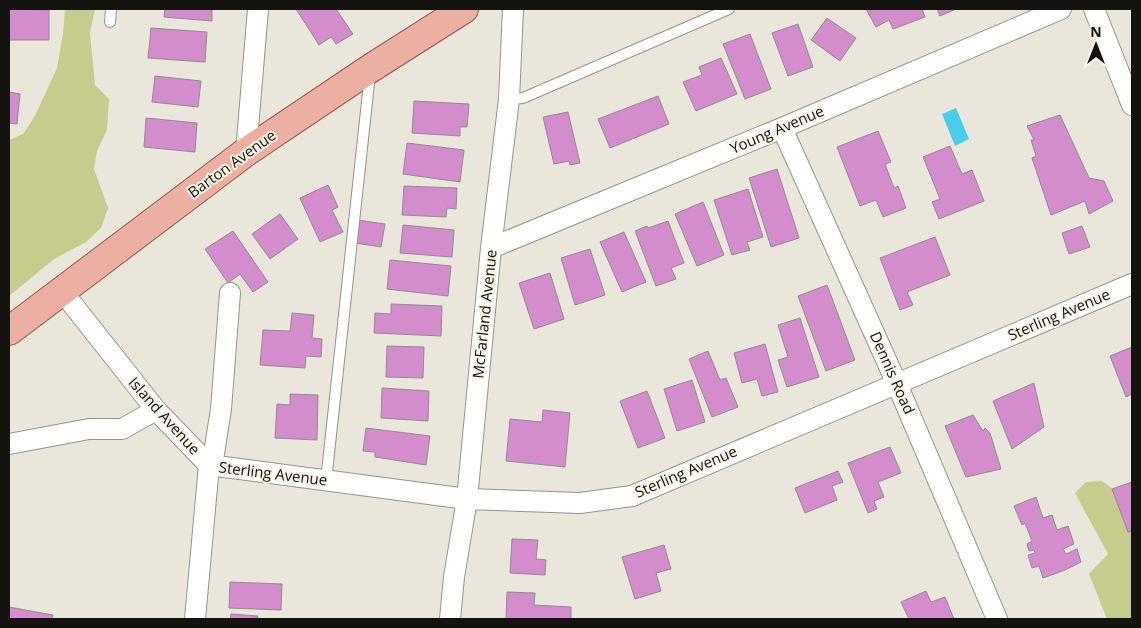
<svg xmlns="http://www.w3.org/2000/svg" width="1141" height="628" viewBox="0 0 1141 628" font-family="'Open Sans',sans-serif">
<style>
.green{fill:#c6cb8e}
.water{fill:#4ccceb}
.building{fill:#d38dcc;stroke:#938a91}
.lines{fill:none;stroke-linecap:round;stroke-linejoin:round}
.lane-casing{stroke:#979389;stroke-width:12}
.street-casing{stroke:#979389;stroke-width:22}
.primary-casing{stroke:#975747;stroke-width:30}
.lane{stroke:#fff;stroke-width:10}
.street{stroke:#fff;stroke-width:20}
.primary{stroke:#ebb0a3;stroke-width:28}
.labels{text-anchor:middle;stroke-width:4;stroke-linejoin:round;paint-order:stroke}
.street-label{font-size:15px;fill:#14130f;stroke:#f7f3e9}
</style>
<rect width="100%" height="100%" fill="#eae6dc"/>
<!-- green -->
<path class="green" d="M65 9H95L90 33 95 85 109 99 107 130 97 151 94 169 108 208 101 228 86 242 54 259 9 296V140L23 134 35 116 57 68 63 34Z
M1102 481 1117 492 1132 488V497L1120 501 1132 527V619H1107L1089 574 1108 554 1075 493 1086 482Z"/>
<!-- water -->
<path class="water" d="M956 108 969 139 955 146 942 114Z"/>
<!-- building -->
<path class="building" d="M9 9 49 10V40H9Z
M165 9H212V21L164 17Z
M296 9H336L353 34 336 44 331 37 319 45Z
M866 9H922L925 17 893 29 889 20 876 27Z
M937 9H956L940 16Z
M827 18 856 38 840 61 811 40Z
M798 24 813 67 788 76 772 33Z
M151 28 207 32 205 62 148 58Z
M750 34 771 89 745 99 723 44Z
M721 58 737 94 696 111 683 82 702 75 699 67Z
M155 76 201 81 198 107 152 102Z
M9 92 20 94 17 124 9 123Z
M658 96 669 124 610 148 598 119Z
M414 101 469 104 467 127H460V136L412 133Z
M568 112 580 163 570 165 569 161 554 164 543 117Z
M1060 115 1089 178 1104 181 1113 201 1089 214 1085 201 1051 215 1032 158 1036 156 1031 140H1034L1027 126Z
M146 118 197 123 195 152 144 147Z
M878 131 891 162 885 164 894 188 898 186 906 208 883 217 876 200 860 206 837 147Z
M407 143 464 150 460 182 403 174Z
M950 146 962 174 972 170 984 201 939 219 932 202 940 199 923 157Z
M777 169 799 238 771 247 749 178Z
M328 185 338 207 332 210 343 232 320 242 300 198Z
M404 186 457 188 456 209 447 208 446 217 402 215Z
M748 189 763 237 747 242 750 250 732 255 714 200Z
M703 202 724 255 697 266 675 214Z
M280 214 298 239 270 259 252 234Z
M358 220 385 224 381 247 355 243Z
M668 221 684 263 671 268 676 279 656 286 635 231 647 226 648 228Z
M403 225 454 230 452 257 400 253Z
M1082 226 1090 247 1069 254 1062 233Z
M233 231 268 282 253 292 240 274 228 283 205 249Z
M624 232 646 282 622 292 600 242Z
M935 237 950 275 907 292 913 305 900 310 880 258Z
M590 249 605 295 575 305 561 258Z
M390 260 451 266 448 296 387 289Z
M550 273 564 319 534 329 519 283Z
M827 285 855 360 826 371 798 296Z
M391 304 442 306 441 336 374 333 375 313 391 314Z
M292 313 314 315 312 338 322 339 321 357 306 356 305 368 260 365 263 330 290 331Z
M800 318 819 377 787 387 778 360 788 357 778 325Z
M765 344 778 392 762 396 757 379 742 383 734 353Z
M387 346 424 347 423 378 386 377Z
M1132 347V394L1126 397 1110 356Z
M708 351 720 380 726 378 738 407 712 417 689 359Z
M692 380 705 422 677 431 664 389Z
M1034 383 1044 427 1012 449 993 401Z
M382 388 429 391 428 421 381 418Z
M647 391 665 438 638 448 620 401Z
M290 394 318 395 317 440 275 438 277 404 290 405Z
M543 410 570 413 565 467 506 461 510 419 542 422Z
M973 415 983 431 985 428 990 433 1001 469 966 477 945 426Z
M366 428 430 436 426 465 375 457V452L363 451Z
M890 447 901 473 878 482 884 497 874 501 877 509 868 513 848 463Z
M838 471 843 482 832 486 837 500 805 513 795 488Z
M1132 482V531L1128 532 1112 489Z
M1036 497 1043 518 1052 515 1057 530 1068 526 1074 544 1063 549 1066 554 1077 549 1081 562 1065 570 1043 578 1039 566 1032 568 1028 555 1035 553 1034 550 1029 551 1027 544 1032 541 1025 523 1022 525 1014 506Z
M512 539 538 540 536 559 546 560 545 575 510 573Z
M664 545 671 569 656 573 661 591 635 599 622 557Z
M230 582 282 584 281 610 229 608Z
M926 591 931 602 945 597 954 619H909L901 602Z
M507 592 535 593 534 605 571 607V619H506Z
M9 607 53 615 52 619H9Z
M231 614 258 616 257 619H230Z"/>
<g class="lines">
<!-- lane casing -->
<g class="lane-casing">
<path id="lane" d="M110 22 111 9
M509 99 523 98 729 9
M326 481 370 74"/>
</g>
<!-- street casing -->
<g class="street-casing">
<path id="street" d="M1094 9 1132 105
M782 128 897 384 997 619
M246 152 258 9
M491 248 782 128 1061 9
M62 291 156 410 209 465 195 619
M9 444 89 429H122L156 410
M209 465 467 499 580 503 632 496 1132 284
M212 466 221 409 230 293
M450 619 454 577 467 499 491 248 509 99 513 9"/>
</g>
<!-- primary casing -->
<g class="primary-casing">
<path id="primary" d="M9 331 246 152 371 68 464 9"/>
</g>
<!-- lane -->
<use href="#lane" class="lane"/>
<!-- street -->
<use href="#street" class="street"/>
<!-- primary -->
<use href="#primary" class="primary"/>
</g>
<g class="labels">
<!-- street labels -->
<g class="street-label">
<text transform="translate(777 130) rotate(-23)" y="5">Young Avenue</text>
<text transform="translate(232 164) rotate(-36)" y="5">Barton Avenue</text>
<text transform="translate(485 314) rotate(-84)" y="5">McFarland Avenue</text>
<text transform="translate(1059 315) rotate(-23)" y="5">Sterling Avenue</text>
<text transform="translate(892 373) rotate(66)" y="5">Dennis Road</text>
<text transform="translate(164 416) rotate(48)" y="5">Island Avenue</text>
<text transform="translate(686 472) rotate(-23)" y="5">Sterling Avenue</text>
<text transform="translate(273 474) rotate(7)" y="5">Sterling Avenue</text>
</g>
</g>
<!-- border -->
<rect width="1141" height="628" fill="none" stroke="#14130f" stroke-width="20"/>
<!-- north arrow -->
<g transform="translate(1096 45)" stroke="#f7f3e9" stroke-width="4" paint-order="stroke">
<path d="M0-4L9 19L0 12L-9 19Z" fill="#14130f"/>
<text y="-8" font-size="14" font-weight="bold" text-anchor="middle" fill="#14130f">N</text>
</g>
</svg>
